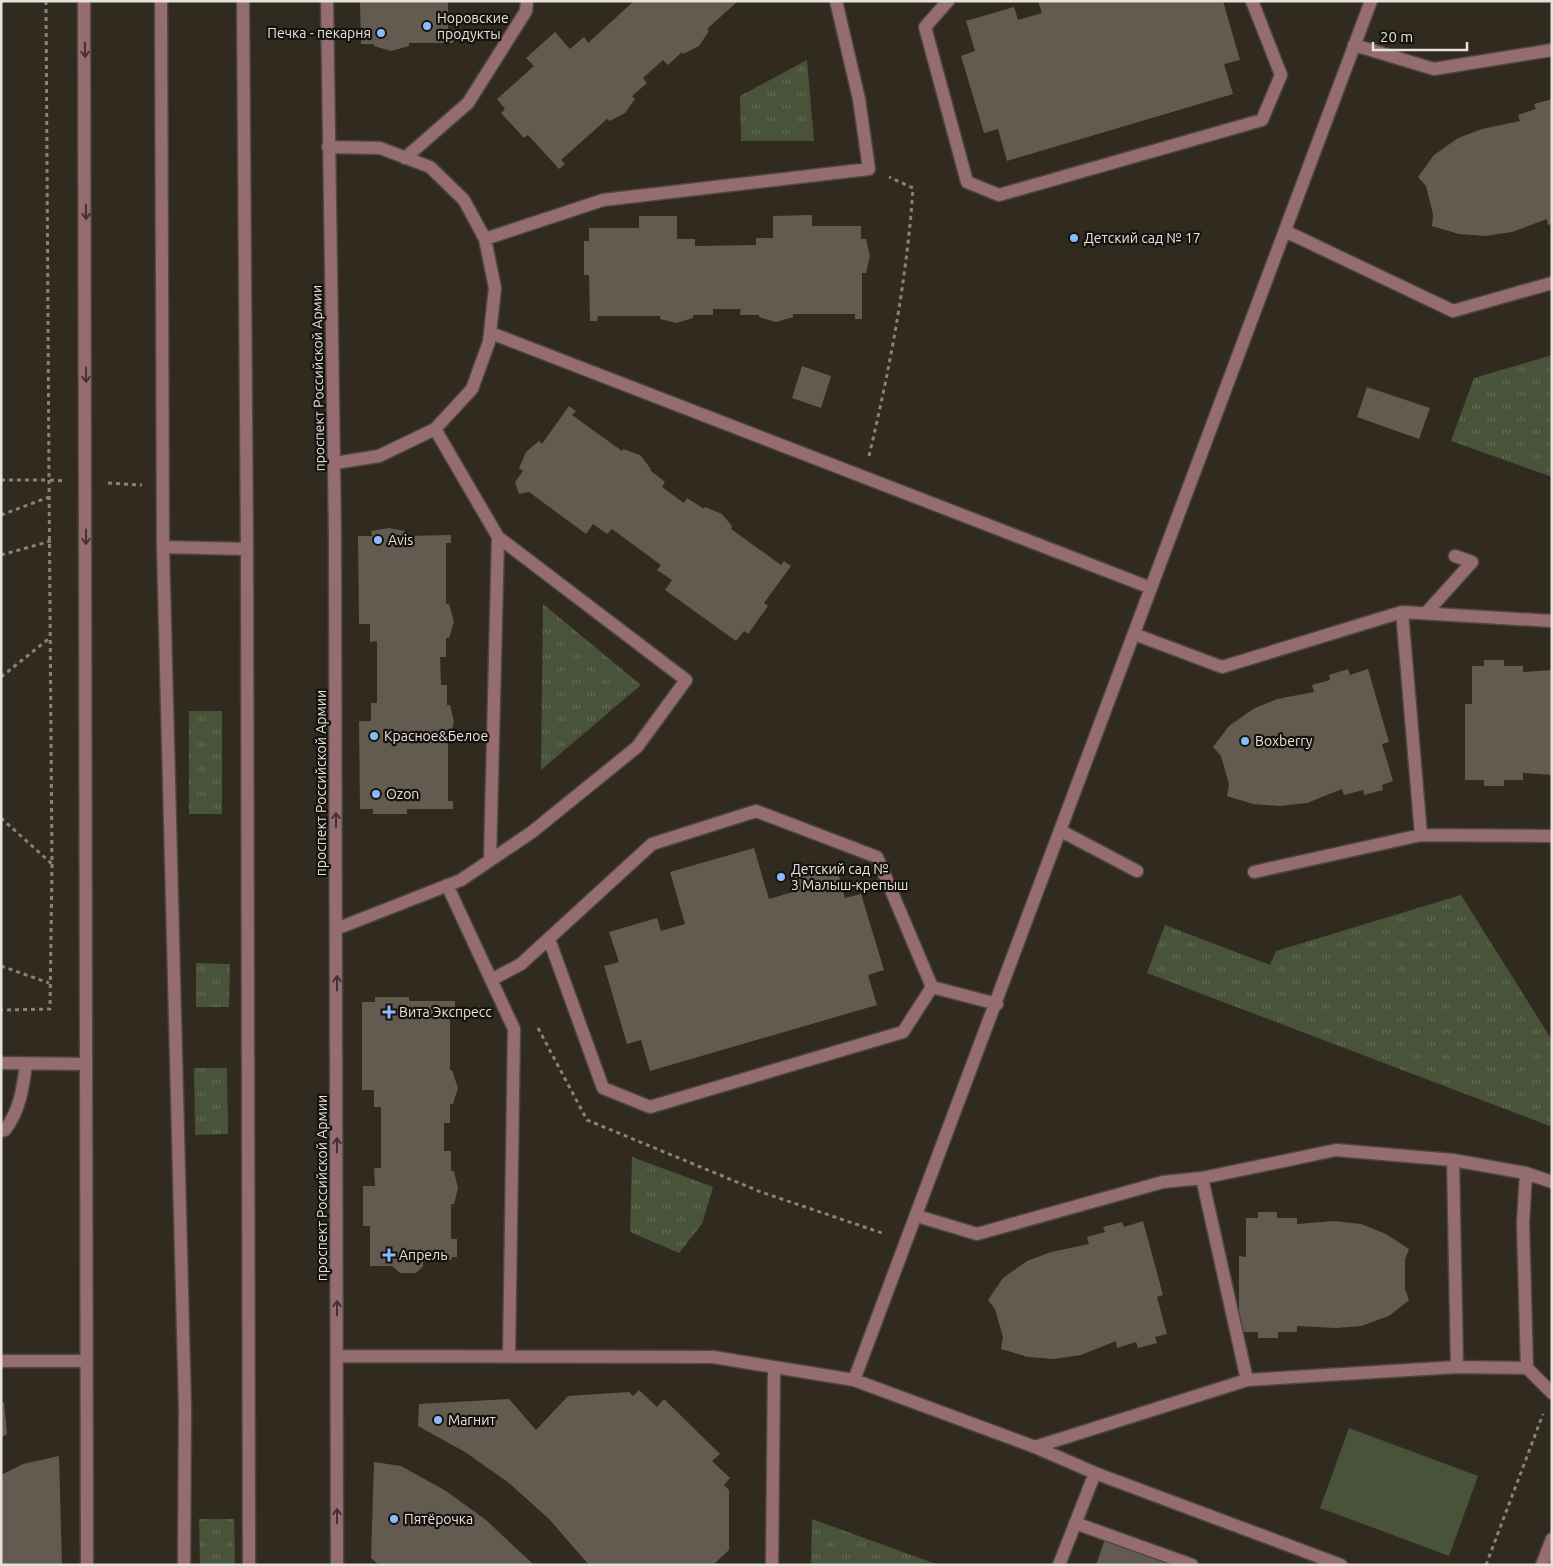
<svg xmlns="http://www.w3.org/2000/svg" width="1553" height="1566" viewBox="0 0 1553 1566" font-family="Ubuntu,sans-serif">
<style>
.park{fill:url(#park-tufts)}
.pitch{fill:#495339}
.building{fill:#635b4f}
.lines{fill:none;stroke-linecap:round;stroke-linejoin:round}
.minor-casing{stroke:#4e473d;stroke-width:15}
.path{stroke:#888279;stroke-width:3;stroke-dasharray:4 4;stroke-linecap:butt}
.minor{stroke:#956c72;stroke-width:12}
.oneway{stroke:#423231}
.poi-dot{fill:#88bafc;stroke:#16130e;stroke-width:2}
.labels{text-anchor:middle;stroke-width:4.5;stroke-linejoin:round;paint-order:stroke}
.poi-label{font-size:14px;fill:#e7e2dc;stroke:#16130e;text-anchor:start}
.street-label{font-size:14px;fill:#e7e2dc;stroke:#16130e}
</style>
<defs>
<pattern id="park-tufts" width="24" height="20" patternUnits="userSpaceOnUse" patternTransform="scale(1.25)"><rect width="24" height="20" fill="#495339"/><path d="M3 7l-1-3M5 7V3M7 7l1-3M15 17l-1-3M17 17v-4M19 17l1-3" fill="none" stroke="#636b55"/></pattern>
</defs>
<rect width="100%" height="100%" fill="#312a1f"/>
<!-- park -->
<path class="park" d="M807 60 814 141H741L740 96Z
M1552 355V477L1451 441 1474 378Z
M543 604 641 685 541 770Z
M189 711H222V814H189Z
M1461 895 1552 1040V1127L1147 973 1165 925 1270 965 1276 951Z
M196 963 230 964 229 1007H196Z
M194 1068H227L228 1134 195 1135Z
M632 1157 713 1187 702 1224 679 1253 630 1232Z
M199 1519H234L235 1565H200Z
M812 1519 939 1565H811Z"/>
<!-- pitch -->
<path class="pitch" d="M1349 1428 1478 1476 1449 1556 1320 1508Z"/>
<!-- building -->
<path class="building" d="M360 1H448V34H454L453 43H409V46L391 51 374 46V44H361Z
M634 1H738L707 29 709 31 699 46 683 54 682 52 668 65 663 60 643 78 647 83 632 96 635 99 625 113 610 121 607 119 561 160 565 164 559 169 528 135 524 138 501 113 505 109 497 99 534 66 526 58 555 32 570 49 584 37 588 43Z
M1038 1H1223L1240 60 1224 64 1233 94 1007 161 998 129 984 133 961 56 975 51 966 21 1014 7 1018 20 1042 13Z
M1552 99V224L1548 225 1547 219 1512 232 1485 236 1459 234 1432 226 1433 214 1426 186 1418 177 1434 155 1458 138 1482 129 1520 121 1518 115 1536 109 1534 104Z
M812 215V226H861V239H866L870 256 866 273H862V319H855V314H793V317L776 322 759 317V315H740L741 309H713V315H693V318L676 323 660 319V316H598L597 321H590L589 275H584V241H589V228H639V216H677V239H695V246L756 245V238H773V216Z
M802 366 831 376 821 408 792 398Z
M1367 387 1430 408 1419 439 1357 417Z
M569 406 576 411 572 415 622 451 623 449 640 455 651 469 650 470 665 482 662 487 684 503 687 498 704 509 705 507 722 514 732 526 731 529 781 565 784 561 791 566 764 603 768 606 748 634 744 631 736 641 665 590 672 580 657 570 661 565 612 529 607 534 593 524 586 534 529 492 519 494 515 482 523 471 519 468 526 452 539 441 542 444Z
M389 528 405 531V536L451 535V543H446V604H449L454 622 449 638H446V657H440L441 685H447V705H450L454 722 450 738H448V801H453V809H407V814H373V809H360L359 721H371V703H377V641L370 642V624H359L358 536H372L371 531Z
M1484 660H1504V666H1523V672L1552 670V775L1523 773V780H1504V786H1484V780H1465V704H1472V666H1484Z
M1348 669 1350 675 1368 669 1389 742 1382 744 1393 781 1382 785 1383 790 1364 795 1363 790 1344 795 1342 789 1307 803 1280 806 1253 804 1227 796 1229 784 1221 756 1213 747 1229 726 1253 709 1277 699 1314 692 1312 685 1330 680 1329 675Z
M754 848 769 899 796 891 792 878 836 865 845 898 861 894 884 970 868 975 877 1005 650 1071 641 1040 627 1044 604 966 619 962 609 932 657 918 661 931 685 924 670 872Z
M375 997H409V1001H455V1009H450V1070H452L458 1088 453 1104H450V1123H444V1151H451V1171H454L458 1188 454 1204H451V1239H457V1257H452L451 1260 423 1261V1266L416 1273H400L392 1266H370V1226H363V1186H375L374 1168H381V1107H374V1090H362V1002H375Z
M1258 1212H1277V1218H1297V1224L1334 1221 1361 1224 1386 1234 1409 1249 1405 1259V1289L1409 1300 1389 1316 1361 1326 1336 1328 1297 1326V1332H1278V1338H1258V1332H1239V1256L1246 1257V1218H1258Z
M1143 1221 1163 1295 1157 1297 1167 1334 1155 1337 1157 1343 1138 1348 1136 1342 1117 1348 1116 1341 1081 1355 1054 1359 1028 1357 1001 1349 1003 1337 995 1309 988 1300 1003 1278 1027 1261 1051 1252 1089 1244 1087 1237 1105 1232 1103 1227 1122 1222 1124 1227Z
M639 1390 657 1407 664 1399 720 1454 712 1461 730 1478 724 1485 729 1490V1550L713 1565H589L549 1519 509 1483 465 1452 418 1426 419 1404 509 1399 536 1430 568 1396 629 1392 633 1396Z
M1 1402H4L7 1434 1 1438Z
M59 1456 62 1565H1V1475L23 1464Z
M374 1462 401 1466 446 1491 486 1520 534 1565H379L371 1558Z
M1105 1539 1175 1565H1096Z"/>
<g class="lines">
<!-- minor casing -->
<g class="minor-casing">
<path id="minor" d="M84 1C89 522 82 1044 87 1565
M161 1 163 547 185 1408 184 1565
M243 1 247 549 249 1565
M327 1 335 535 337 1565
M948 1 925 27 967 182 999 195 1262 120 1281 75 1252 1
M1354 45 1434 69 1552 50
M328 147 380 148 430 167 464 200 485 239 495 288 489 342 472 389 435 429 379 456 335 463
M405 158 468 103 526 11 527 1
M1285 231 1453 311 1552 283
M485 239 603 200 869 169 859 99 836 1
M491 333 1151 588
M163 547 247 549
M1426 613 1472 562 1455 556
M1552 621 1402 612 1421 835 1552 836
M1134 634 1222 667 1402 612
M1061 831 1137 871
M490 860 498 537
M1254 872 1421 835
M447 885 514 1029 509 1356
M336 929 461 880 532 832 637 747 686 680 498 537 435 429
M491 980 521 964 652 844 756 811 877 857 932 987 903 1032 650 1107 603 1088 549 939
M932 987 997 1004
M1 1063 85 1064
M1 1131 5 1130C20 1110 23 1088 26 1064
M1453 1160 1457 1367
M1526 1173 1523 1223 1527 1368
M1202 1178 1247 1380 1457 1367 1527 1368 1552 1393
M917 1216 977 1234 1163 1182 1202 1178 1336 1150 1453 1160 1526 1173 1552 1182
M337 1356 713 1357 854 1380 1035 1447 1095 1473 1341 1565
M1 1361H85
M854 1380 1371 1
M1035 1447 1247 1380
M1075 1523 1192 1565
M772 1565 774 1367
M1059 1565 1095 1473
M1542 1565 1552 1539"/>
</g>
<!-- path -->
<path class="path" d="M46 1 49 480 64 481
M869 456C890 368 907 278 913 188L889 177
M1 480H49L52 865 50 1009 1 1010
M108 483 142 485
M1 515 49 497
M1 555 51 541
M1 677 51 637
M1 818 52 864
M1 966 49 983
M538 1028 587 1120 761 1192 885 1234
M1486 1565 1543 1414"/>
<!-- minor -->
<use href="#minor" class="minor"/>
</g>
<!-- one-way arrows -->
<defs><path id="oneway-shaft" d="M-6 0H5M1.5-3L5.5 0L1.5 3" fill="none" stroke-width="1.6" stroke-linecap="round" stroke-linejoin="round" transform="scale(1.25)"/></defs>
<g class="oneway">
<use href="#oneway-shaft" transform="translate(85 50) rotate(89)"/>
<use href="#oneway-shaft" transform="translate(86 212) rotate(89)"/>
<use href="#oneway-shaft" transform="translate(86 375) rotate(90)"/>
<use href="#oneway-shaft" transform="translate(86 537) rotate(90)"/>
<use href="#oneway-shaft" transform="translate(336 820) rotate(-90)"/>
<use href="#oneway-shaft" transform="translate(337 983) rotate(-90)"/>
<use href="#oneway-shaft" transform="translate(337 1145) rotate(-90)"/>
<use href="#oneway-shaft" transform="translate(337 1308) rotate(-90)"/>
<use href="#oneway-shaft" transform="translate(337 1516) rotate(-90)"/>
</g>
<!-- markers -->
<g class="poi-dot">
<circle cx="427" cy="26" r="5"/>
<circle cx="381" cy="33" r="5"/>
<circle cx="1074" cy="238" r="5"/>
<circle cx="378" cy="540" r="5"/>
<circle cx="374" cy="736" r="5"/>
<circle cx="1245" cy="741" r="5"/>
<circle cx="376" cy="794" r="5"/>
<circle cx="781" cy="877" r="5"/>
<path d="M386.5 1004.5h5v5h5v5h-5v5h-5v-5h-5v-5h5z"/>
<path d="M386.5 1247.5h5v5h5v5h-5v5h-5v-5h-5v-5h5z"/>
<circle cx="438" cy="1420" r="5"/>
<circle cx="394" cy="1519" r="5"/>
</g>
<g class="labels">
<!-- poi labels -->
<g class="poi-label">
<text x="437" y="23">Норовские<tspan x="437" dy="16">продукты</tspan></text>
<text x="371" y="38" text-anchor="end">Печка - пекарня</text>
<text x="1084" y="243">Детский сад № 17</text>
<text x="388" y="545">Avis</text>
<text x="384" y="741">Красное&amp;Белое</text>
<text x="1255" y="746">Boxberry</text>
<text x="386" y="799">Ozon</text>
<text x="791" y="874">Детский сад №<tspan x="791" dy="16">3 Малыш-крепыш</tspan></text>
<text x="399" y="1017">Вита Экспресс</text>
<text x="399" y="1260">Апрель</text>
<text x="448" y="1425">Магнит</text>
<text x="404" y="1524">Пятёрочка</text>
</g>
<!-- street labels -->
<g class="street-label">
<text transform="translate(318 378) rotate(-91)" y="5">проспект Российской Армии</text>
<text transform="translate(321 783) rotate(-90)" y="5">проспект Российской Армии</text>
<text transform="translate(322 1188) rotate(-90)" y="5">проспект Российской Армии</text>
</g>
</g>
<!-- border -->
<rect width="1553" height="1566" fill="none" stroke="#e7e2dc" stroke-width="5"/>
<!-- scale -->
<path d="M1373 42v8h94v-8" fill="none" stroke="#e7e2dc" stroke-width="2.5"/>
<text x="1380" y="42" font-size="15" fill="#e7e2dc" stroke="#16130e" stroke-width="4" paint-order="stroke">20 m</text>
</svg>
